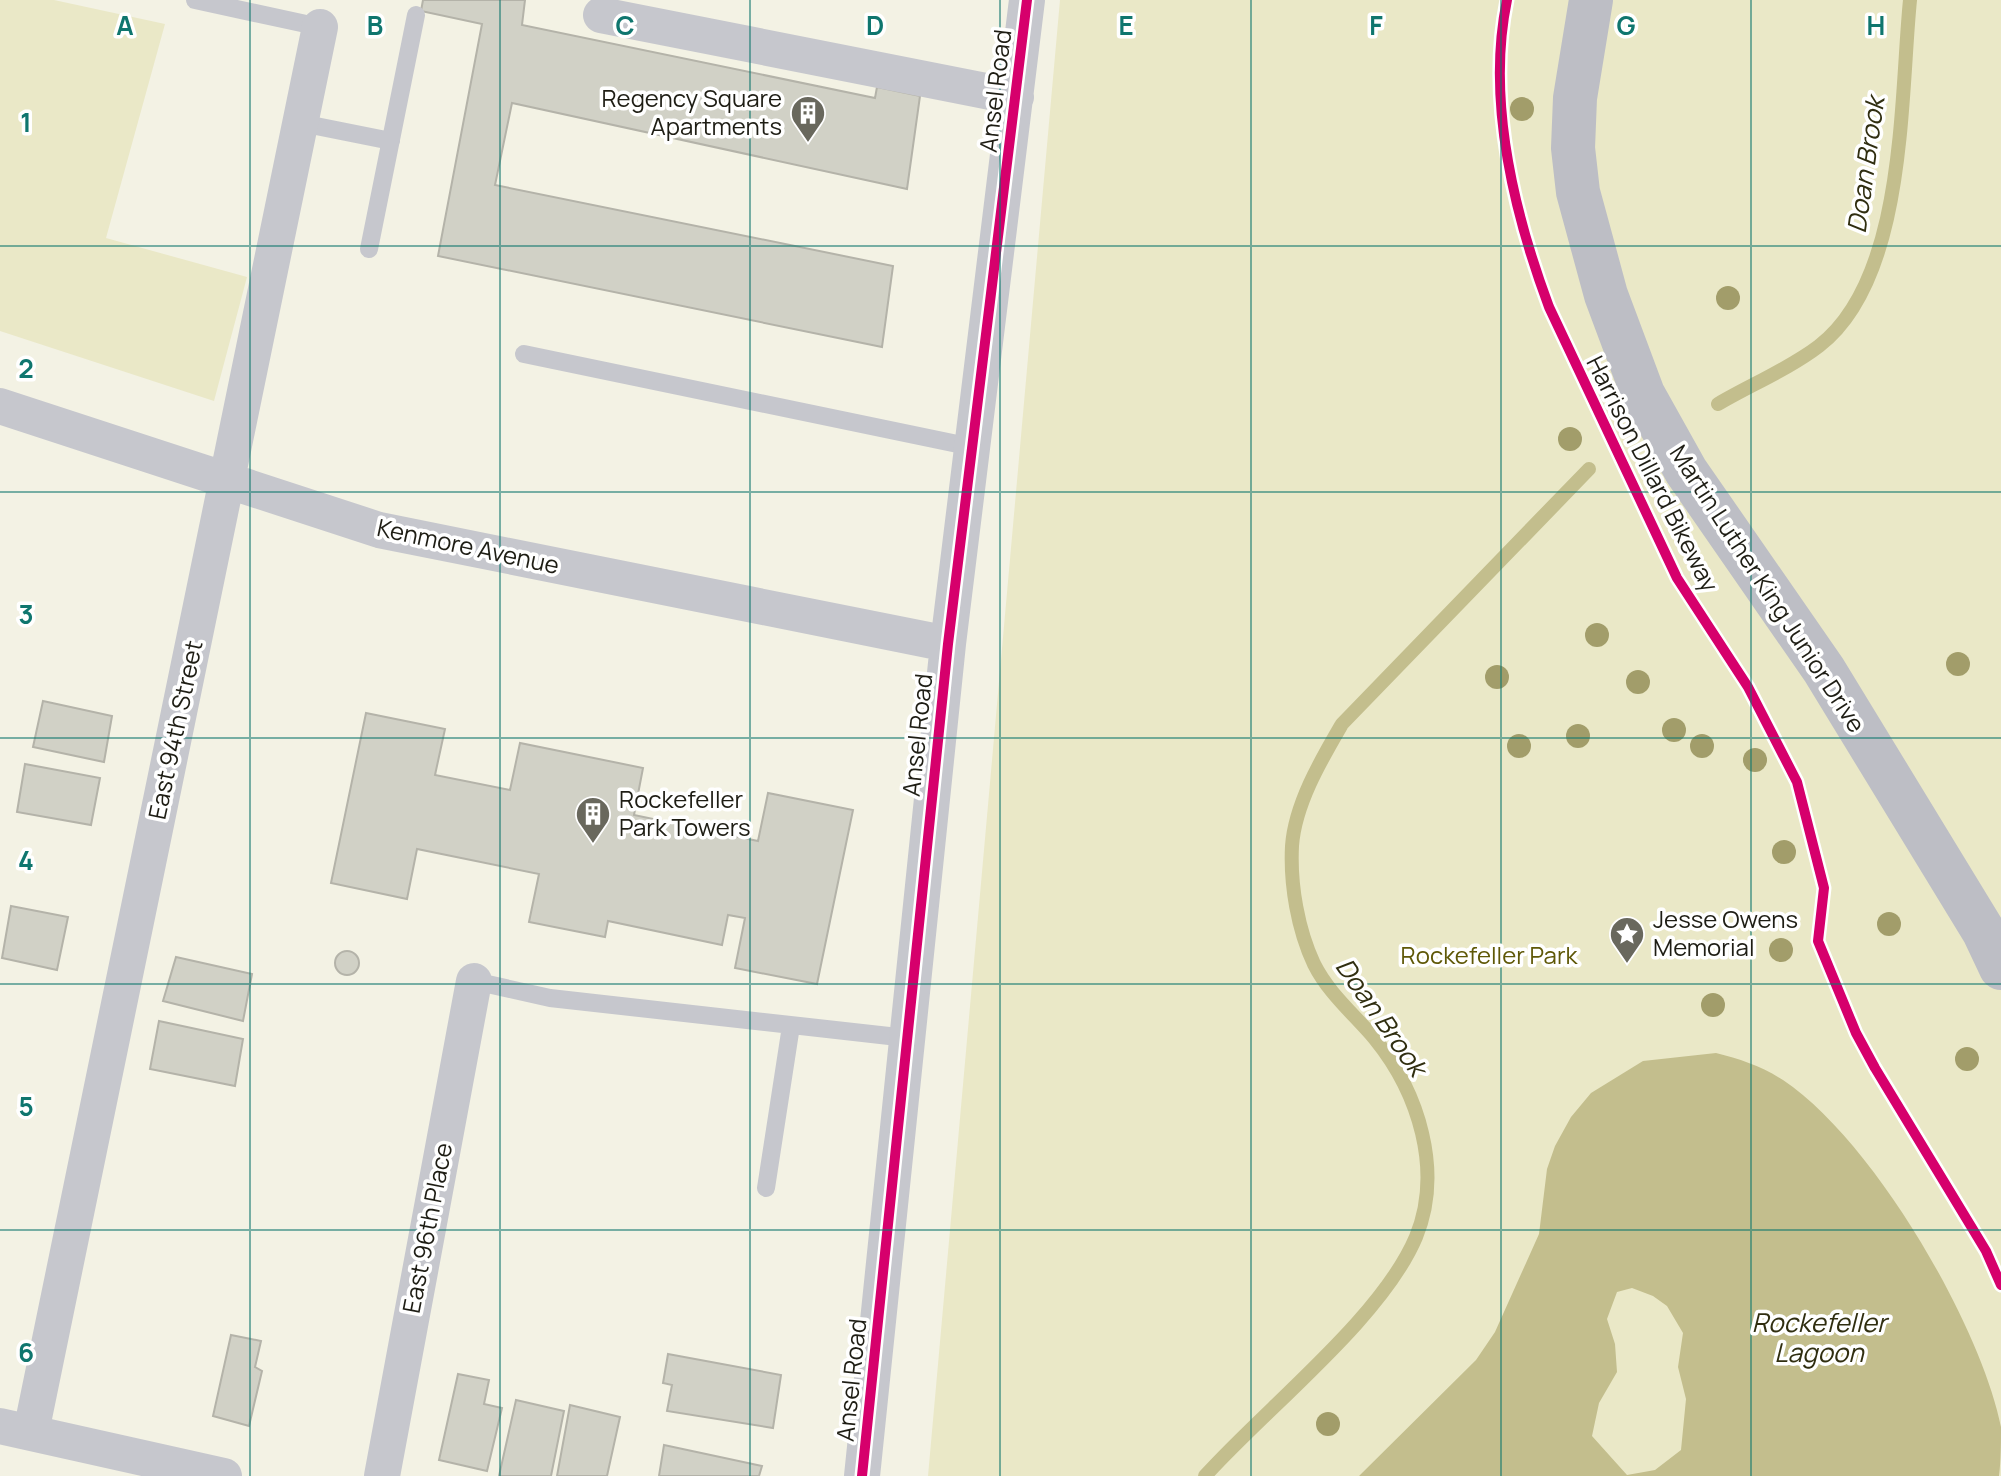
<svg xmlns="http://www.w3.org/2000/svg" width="2001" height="1476" viewBox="0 0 2001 1476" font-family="Manrope,sans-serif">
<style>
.green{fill:#eae8c7}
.water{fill:#c3be8d;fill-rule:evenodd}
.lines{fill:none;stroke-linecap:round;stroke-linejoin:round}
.stream{stroke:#c3be8d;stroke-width:14}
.building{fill:#d1d1c6;stroke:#b4b3a9;stroke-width:2}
.lane{stroke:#c6c7cd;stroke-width:18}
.street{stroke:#c6c7cd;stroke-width:36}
.secondary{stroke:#bdbec5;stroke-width:44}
.cycleway-casing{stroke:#fff;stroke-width:15}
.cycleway{stroke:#d6006c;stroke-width:10}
.tree{fill:#a29d6a}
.grid{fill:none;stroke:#0f766e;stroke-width:2;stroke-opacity:0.55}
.labels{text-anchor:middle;stroke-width:7;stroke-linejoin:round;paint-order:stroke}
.street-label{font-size:24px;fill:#1e1d14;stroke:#fff}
.poi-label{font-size:24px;fill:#1e1d14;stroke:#fff;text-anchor:start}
.park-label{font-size:24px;fill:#5f5807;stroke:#fff}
.water-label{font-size:26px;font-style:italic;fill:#302e10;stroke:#fff}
.grid-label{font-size:26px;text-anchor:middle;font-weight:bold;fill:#0f766e;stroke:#fff;stroke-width:7;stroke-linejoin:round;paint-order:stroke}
</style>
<rect width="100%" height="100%" fill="#f3f2e4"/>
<!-- green -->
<path class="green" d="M0 0H54L165 24 106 238 247 277 214 401 0 331Z
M1060 0H2001V1476H928Z"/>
<!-- water -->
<path class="water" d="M1716 1053C1740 1059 1761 1066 1783 1080 1872 1139 1980 1323 2001 1427 2001 1442 2001 1461 1999 1476H1359L1476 1360 1495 1332 1539 1234 1547 1169 1555 1146 1571 1117 1591 1093 1643 1061ZM1632 1288 1653 1296 1667 1306 1683 1333 1678 1367 1686 1399 1681 1450 1655 1470 1627 1475 1592 1436 1599 1403 1617 1372 1615 1344 1607 1319 1617 1292Z"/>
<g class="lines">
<!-- stream -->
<path class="stream" d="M1718 404C1750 385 1789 369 1819 346 1906 279 1900 100 1910 0
M1205 1476C1266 1408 1382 1318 1416 1237 1443 1171 1419 1093 1375 1039 1354 1014 1329 994 1314 964 1298 930 1290 885 1292 846 1295 804 1321 760 1342 724L1589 469"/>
</g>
<!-- building -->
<path class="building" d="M423 0H525L522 25 875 98 877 87 920 96 907 189 512 103 495 185 893 266 882 347 438 256 482 24 421 11Z
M43 701 112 716 104 762 33 747Z
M366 713 445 729 435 775 510 790 520 743 643 768 634 815 758 841 768 793 853 810 817 984 735 968 745 918 728 915 722 945 608 921 605 937 529 922 539 874 417 849 407 899 331 883Z
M25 764 100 778 91 825 17 812Z
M11 906 68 917 57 970 2 958Z
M335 963a12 12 0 1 1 24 0a12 12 0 1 1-24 0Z
M176 957 252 974 243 1021 163 1001Z
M159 1021 243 1039 235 1086 150 1069Z
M231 1335 261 1341 255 1367 262 1371 249 1426 213 1416Z
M668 1354 781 1375 773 1428 667 1411 672 1385 663 1383Z
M458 1374 489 1380 484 1404 502 1408 487 1471 439 1460Z
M516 1400 564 1411 551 1476H499Z
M570 1405 620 1417 607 1476H557Z
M664 1445 762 1466 759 1476H659Z"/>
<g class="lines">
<!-- lane -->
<path class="lane" d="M195 0 320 27
M301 123 391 141
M369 249 416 15
M524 354 972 447
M474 981 550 998 907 1038
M766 1188 791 1026"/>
<!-- street -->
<path class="street" d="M601 15 1016 97
M0 406 379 530 948 644
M0 1426 224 1476
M31 1432 320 27
M382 1476 474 981
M862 1476 948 644 1027 0"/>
<!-- secondary -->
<path class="secondary" d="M1591 0 1575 98 1573 148 1578 192 1606 295 1643 394 1686 471 1824 670 1984 932 2001 968"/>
<!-- cycleway casing -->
<g class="cycleway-casing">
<path id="cycleway" d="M1507 0C1486 101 1514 213 1549 307L1677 578 1748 687 1797 782 1824 888 1818 941 1856 1033 1875 1068 1986 1251 2001 1285
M862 1476 948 644 1027 0"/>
</g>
<!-- cycleway -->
<use href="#cycleway" class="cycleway"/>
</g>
<!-- trees -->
<g class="tree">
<circle cx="1522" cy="109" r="12"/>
<circle cx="1728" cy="298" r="12"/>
<circle cx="1570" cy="439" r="12"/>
<circle cx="1597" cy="635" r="12"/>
<circle cx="1958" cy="664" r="12"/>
<circle cx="1497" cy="677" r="12"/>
<circle cx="1638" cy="682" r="12"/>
<circle cx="1674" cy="730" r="12"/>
<circle cx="1578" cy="736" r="12"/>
<circle cx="1519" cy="746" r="12"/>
<circle cx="1702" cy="746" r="12"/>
<circle cx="1755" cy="760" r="12"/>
<circle cx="1784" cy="852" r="12"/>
<circle cx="1889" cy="924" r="12"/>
<circle cx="1781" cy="950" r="12"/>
<circle cx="1713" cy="1005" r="12"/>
<circle cx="1967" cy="1059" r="12"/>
<circle cx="1328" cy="1424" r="12"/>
</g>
<!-- grid -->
<path class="grid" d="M250 0V1476M500 0V1476M750 0V1476M1000 0V1476M1251 0V1476M1501 0V1476M1751 0V1476M0 246H2001M0 492H2001M0 738H2001M0 984H2001M0 1230H2001"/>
<!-- icons -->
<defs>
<g id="building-pin" transform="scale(1.8)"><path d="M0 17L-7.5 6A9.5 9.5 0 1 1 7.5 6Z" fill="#69685d" stroke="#fff"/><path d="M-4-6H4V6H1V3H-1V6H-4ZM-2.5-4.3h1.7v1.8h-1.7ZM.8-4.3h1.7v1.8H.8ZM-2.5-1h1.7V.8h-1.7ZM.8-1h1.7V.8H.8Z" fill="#fff"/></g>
<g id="sight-pin" transform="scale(1.8)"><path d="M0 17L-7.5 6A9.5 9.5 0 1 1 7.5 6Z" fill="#69685d" stroke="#fff"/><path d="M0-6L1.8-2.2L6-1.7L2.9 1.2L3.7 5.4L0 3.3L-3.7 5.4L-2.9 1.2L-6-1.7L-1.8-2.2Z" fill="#fff"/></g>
</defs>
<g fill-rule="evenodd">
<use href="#building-pin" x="808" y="113"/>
<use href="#building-pin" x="593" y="814"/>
<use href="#sight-pin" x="1627" y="934"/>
</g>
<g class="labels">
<!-- street labels -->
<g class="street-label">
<text transform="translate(996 91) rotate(-83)" y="8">Ansel Road</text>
<text transform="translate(1652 474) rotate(63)" y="8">Harrison Dillard Bikeway</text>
<text transform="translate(468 547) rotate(12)" y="8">Kenmore Avenue</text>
<text transform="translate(1767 589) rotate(57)" y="8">Martin Luther King Junior Drive</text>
<text transform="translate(176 730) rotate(-78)" y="8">East 94th Street</text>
<text transform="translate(918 735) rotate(-84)" y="8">Ansel Road</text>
<text transform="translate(428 1228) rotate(-79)" y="8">East 96th Place</text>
<text transform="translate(852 1380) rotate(-84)" y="8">Ansel Road</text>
</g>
<!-- poi labels -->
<g class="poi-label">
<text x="782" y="107" text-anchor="end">Regency Square<tspan x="782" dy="28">Apartments</tspan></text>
<text x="619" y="808">Rockefeller<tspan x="619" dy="28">Park Towers</tspan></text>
<text x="1653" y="928">Jesse Owens<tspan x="1653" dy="28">Memorial</tspan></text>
</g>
<!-- park labels -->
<g class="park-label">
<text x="1489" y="964">Rockefeller Park</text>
</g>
<!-- water labels -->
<g class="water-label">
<text transform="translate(1866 165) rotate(-82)" y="9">Doan Brook</text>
<text transform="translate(1381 1017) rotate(55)" y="9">Doan Brook</text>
<text x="1819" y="1332">Rockefeller<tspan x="1819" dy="30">Lagoon</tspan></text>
</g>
</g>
<g class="grid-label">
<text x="125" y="35">A</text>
<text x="375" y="35">B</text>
<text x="625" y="35">C</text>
<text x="875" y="35">D</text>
<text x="1126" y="35">E</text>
<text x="1376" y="35">F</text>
<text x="1626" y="35">G</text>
<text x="1876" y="35">H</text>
<text x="26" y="132">1</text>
<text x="26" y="378">2</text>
<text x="26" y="624">3</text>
<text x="26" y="870">4</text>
<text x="26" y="1116">5</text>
<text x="26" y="1362">6</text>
</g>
</svg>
